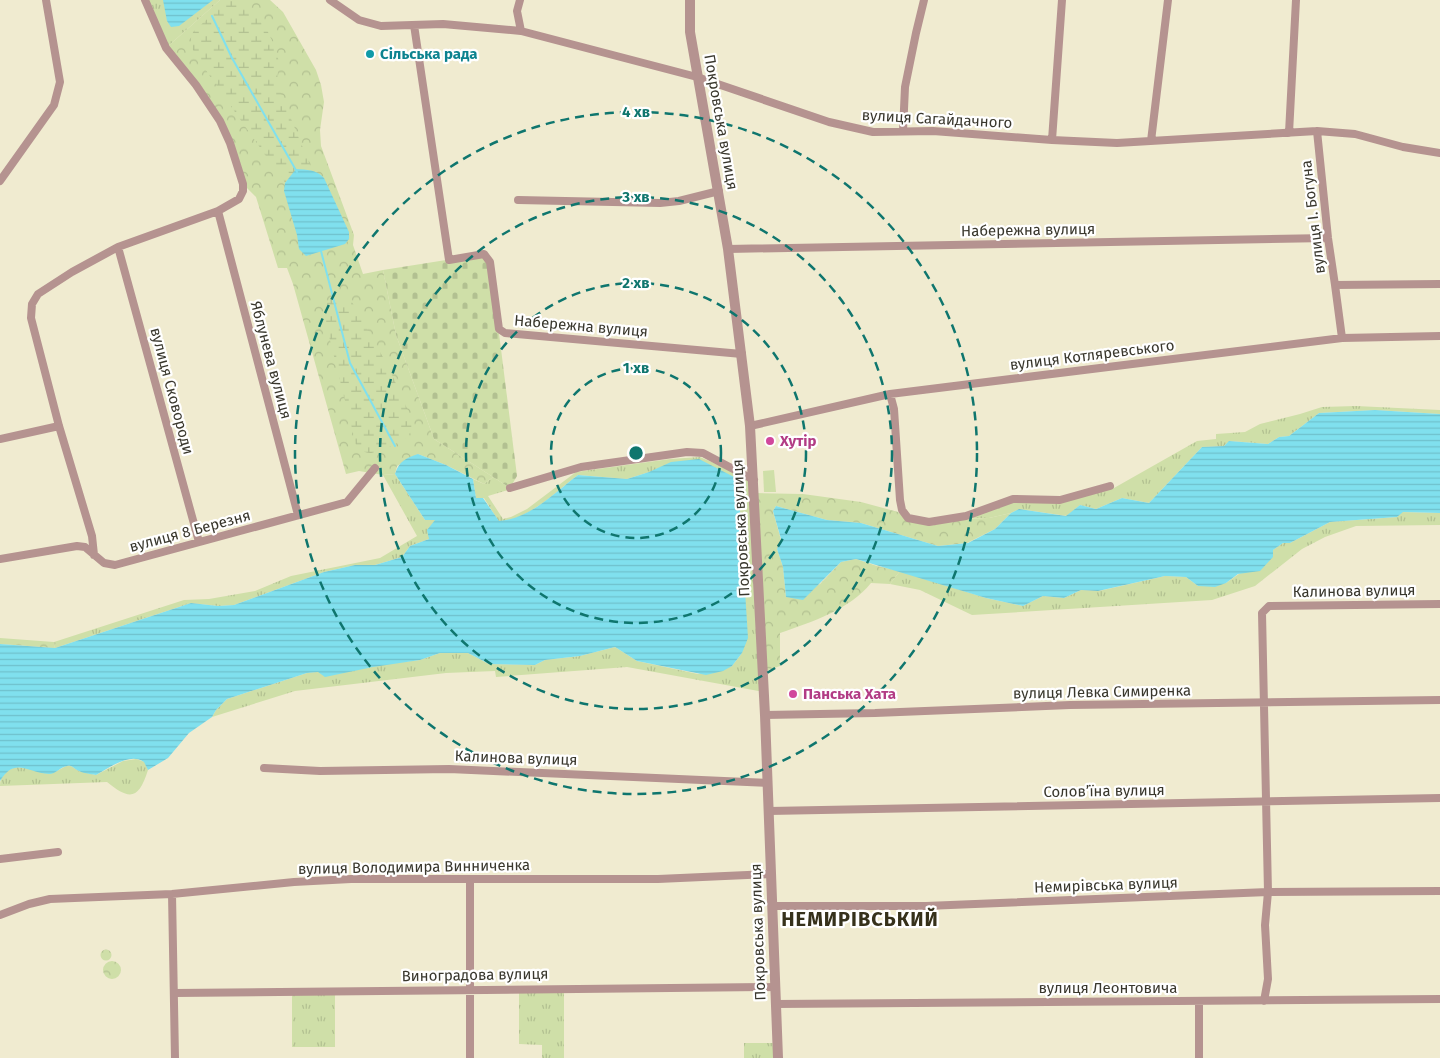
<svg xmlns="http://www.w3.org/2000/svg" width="1440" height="1058" viewBox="0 0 1440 1058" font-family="'Fira Sans',sans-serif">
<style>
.grass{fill:url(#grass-tufts)}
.forest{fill:url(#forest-crowns)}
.wetland{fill:url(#wetland-marsh)}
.cemetery{fill:url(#cemetery-stones)}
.garden{fill:#cfdfa8}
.water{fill:url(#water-rules)}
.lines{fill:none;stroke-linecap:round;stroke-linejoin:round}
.stream{stroke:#80e0ee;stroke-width:2}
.minor{stroke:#b59390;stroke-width:8}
.tertiary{stroke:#b59390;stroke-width:10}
.ring{fill:none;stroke:#0f766e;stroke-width:2.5;stroke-dasharray:9 6}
.culture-dot{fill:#0f9aa8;stroke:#fff;stroke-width:2}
.hotel-dot{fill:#d1479c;stroke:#fff;stroke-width:2}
.labels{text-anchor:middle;stroke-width:4.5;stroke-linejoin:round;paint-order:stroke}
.culture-label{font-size:15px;font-weight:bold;fill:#0d838f;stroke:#fff;text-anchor:start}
.street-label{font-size:15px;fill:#39372d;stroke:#fff}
.hotel-label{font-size:15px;font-weight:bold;fill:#b23c85;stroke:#fff;text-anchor:start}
.district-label{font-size:20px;font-weight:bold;letter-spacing:1px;fill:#36311b;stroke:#fff}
.centre{fill:#0f766e;stroke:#fff;stroke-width:2.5}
.ring-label{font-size:15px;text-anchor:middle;font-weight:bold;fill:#0f766e;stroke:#fff;stroke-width:4.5;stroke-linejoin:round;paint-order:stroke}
</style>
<defs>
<pattern id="grass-tufts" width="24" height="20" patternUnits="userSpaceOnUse" patternTransform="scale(1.25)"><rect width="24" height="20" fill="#cfdfa8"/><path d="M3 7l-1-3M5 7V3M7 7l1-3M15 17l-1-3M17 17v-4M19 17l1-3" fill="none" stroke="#b2c091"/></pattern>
<pattern id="forest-crowns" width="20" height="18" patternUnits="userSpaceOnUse" patternTransform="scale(1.25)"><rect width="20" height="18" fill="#cfdfa8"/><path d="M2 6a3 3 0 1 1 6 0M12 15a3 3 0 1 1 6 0" fill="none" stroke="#b2c091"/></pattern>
<pattern id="wetland-marsh" width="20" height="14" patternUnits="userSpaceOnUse" patternTransform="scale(1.25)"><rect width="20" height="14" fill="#cfdfa8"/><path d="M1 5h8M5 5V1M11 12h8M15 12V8" fill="none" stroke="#b2c091"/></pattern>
<pattern id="cemetery-stones" width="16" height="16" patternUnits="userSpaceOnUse" patternTransform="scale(1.25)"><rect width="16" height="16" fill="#cfdfa8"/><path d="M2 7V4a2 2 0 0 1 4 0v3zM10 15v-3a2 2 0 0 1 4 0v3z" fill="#b2c091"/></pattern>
<pattern id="water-rules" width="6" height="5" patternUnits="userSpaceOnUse" patternTransform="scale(1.25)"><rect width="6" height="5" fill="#80e0ee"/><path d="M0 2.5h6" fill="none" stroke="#6fc1cc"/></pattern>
</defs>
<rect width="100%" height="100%" fill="#f0ebd0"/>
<!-- grass -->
<path class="grass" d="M145 0H220L166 48Z
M1356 406 1440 410V414L1375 410 1319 413 1289 436 1279 437 1268 444 1230 441 1224 446 1202 447 1149 503 1122 498 1096 509 1080 505 1067 516 1019 509 1011 513 989 518H967L1014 502H1060L1114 488 1197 441 1216 439V434L1245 432 1260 424 1300 414 1322 407Z
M700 457 754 480 764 692 627 667 496 677 495 671 446 673 295 691 212 717 216 710 227 699 307 673 420 660 440 653H468L489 664 535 665 545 660 580 656 615 647 637 661 698 674 732 666 742 653 649 472 627 479 578 475C554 493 530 519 499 522L484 498H476L473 479 484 484 493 477 510 488 508 490 488 496 503 519 511 517 527 509 576 472 670 459Z
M395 474 425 520 436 519 431 527 429 539 410 546 402 557 375 565H355L324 572 234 605 218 606 191 603 55 648 54 642 184 600 209 599 255 591 291 576 380 558 417 536 383 475Z
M1402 512 1440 513V525L1356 526 1325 537 1302 549 1255 586 1212 600 972 615 920 590 890 584 900 571 986 598 1023 606 1043 596 1064 598 1081 590 1099 591 1165 576 1186 577 1198 586 1226 583 1283 543H1290L1330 522 1397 517Z
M136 759 145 762 148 770C139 799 130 801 107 782L0 786C0 775 7 769 17 767L55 772 66 766H71L79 771 96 775 123 761Z
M519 988H564V1058H542V1045L519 1044Z
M292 991H335V1047H292Z
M744 1043H777L778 1058H744Z"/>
<!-- forest -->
<path class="forest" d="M220 0H270L283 12 316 70 321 85 324 102 320 130 321 146 354 235 353 245 363 274 383 270 396 335 434 439 493 477 484 484 446 465 418 454 397 466 395 474 383 475 359 471 346 474 293 284 287 268H278L256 197 243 184 225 132 166 48Z
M754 493 803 494 861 502 898 512 907 520 989 518 1011 513 995 529 967 543 938 546 861 523 827 520 776 506 773 511 781 540 777 549 783 567 786 597 820 584 841 562 856 559 877 566 900 571 890 584 871 583C849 610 812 622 780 633V666L763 672Z
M0 638 54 642 55 648 0 644Z
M100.5 955a5.5 5.5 0 1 1 11 0a5.5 5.5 0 1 1-11 0Z
M103 970a9 9 0 1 1 18 0a9 9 0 1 1-18 0Z"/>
<!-- wetland -->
<path class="wetland" d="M231 0H244L267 30 276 49 279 63 277 80 280 92 312 170 296 169 285 183 278 168 268 159 195 55C192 47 188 39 194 31L225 3Z
M333 295 352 302 389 368 413 422C412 428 411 433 407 437 401 442 377 453 370 453 364 453 360 449 356 445L326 324C325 312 324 304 333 295Z"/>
<!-- cemetery -->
<path class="cemetery" d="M484 254 490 262 517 476 510 488 434 439 396 335 383 270Z"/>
<!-- garden -->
<path class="garden" d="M774 470 776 492H764L763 471Z"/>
<!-- water -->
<path class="water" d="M163 0H213L179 26 171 27 167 21Z
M296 169C307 170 316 169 324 178L349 232V239L345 244 306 256 299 249 297 235 284 191 285 183Z
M1375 410 1440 414V513L1403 512 1397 517 1330 522 1290 543H1283L1273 550V557L1260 571 1238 574 1226 583 1215 587 1198 586 1186 577 1165 576 1098 591 1081 590 1064 598 1043 596 1023 606 986 598 856 559 841 562 803 600 786 597 783 567 777 549 781 539 773 511 776 506 827 520 861 523 938 546 968 543 995 529 1011 513 1019 509 1066 516 1080 505 1096 509 1122 498 1149 503 1202 447 1224 446 1229 441 1268 444 1279 437 1289 436 1319 413Z
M418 454 446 465 473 479 476 498H483L499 521C530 519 554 493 578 475L627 479 649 472 671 462 699 459 738 479 748 638 742 653 732 666 723 671 706 675 637 661 615 647 580 656 545 660 535 665 489 664 468 653H440L420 660 373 667 325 677 318 672 307 673 227 699 216 710 212 717 189 733 168 758 148 770 144 762C130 752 109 768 96 775 90 774 82 773 77 770 73 768 72 765 67 766 60 767 56 774 49 774 28 773 15 756 0 781V644L55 648 191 603 218 606 234 605 324 572 355 565H375L402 557 410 546 429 539 427 530 435 520H425L395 474C399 461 406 458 418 454Z"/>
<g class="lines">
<!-- stream -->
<path class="stream" d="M212 16 232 58 297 172
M321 251 350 363 395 446"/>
<!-- minor -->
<path class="minor" d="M330 0 359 20 381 26 443 24 521 31 697 77 829 122 873 132 933 131 1052 140 1117 143 1317 131 1355 134 1403 147 1440 153
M520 0 517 11 521 31
M414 25 449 260 484 254 490 262 499 329 505 333 742 354
M903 131 905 87 916 33 924 0
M1317 131 1328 238 1335 285 1440 284
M1289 133 1296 0
M1052 140 1062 0
M1151 141 1168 0
M0 181 54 105 60 82 46 0
M518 200 660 203 679 201 719 191
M218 211 298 515
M118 247 199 542
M728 249 1328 238
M1335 285 1342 338
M890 394 894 409 900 500 902 510 908 518 929 522 966 516 1013 499 1060 500 1110 486
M750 426 890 394 1342 338 1440 336
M0 439 59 426
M510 488 581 467 687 452 703 453 754 480
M94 555 92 536 59 426 31 318 32 304 38 294 72 272 118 247 218 211 239 199 243 191V184L230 143 220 121 196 85 166 48 145 0
M0 559 77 546 85 547 104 563 115 565 347 502 375 468
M765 715 875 713 1070 705 1440 700
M264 768 320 771 449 769 767 783
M769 811 1440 798
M0 859 58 852
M172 894 175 1058
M773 906H926L1268 892 1440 891
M0 915 29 904 50 899 172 894 294 882 351 879H658L771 874
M175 993 775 987
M1264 1001 1268 979 1265 925 1268 892 1262 613 1269 606 1440 604
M775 1004 1440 999
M470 1058V879
M1199 1058V1001"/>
<!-- tertiary -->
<path class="tertiary" d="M690 0V32L728 249 750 426 765 715 778 1058"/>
</g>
<!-- distance rings -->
<g class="ring">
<circle cx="636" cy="453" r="85"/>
<circle cx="636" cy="453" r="170"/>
<circle cx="636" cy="453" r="256"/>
<circle cx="636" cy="453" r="341"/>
</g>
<!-- markers -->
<circle class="culture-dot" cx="370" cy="54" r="5"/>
<g class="hotel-dot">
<circle cx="770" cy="441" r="5"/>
<circle cx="793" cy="694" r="5"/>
</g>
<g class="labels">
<!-- culture labels -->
<g class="culture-label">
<text x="380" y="59">Сільська рада</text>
</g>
<!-- street labels -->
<g class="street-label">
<text transform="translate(937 119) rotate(3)" y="5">вулиця Сагайдачного</text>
<text transform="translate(721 122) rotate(80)" y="5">Покровська вулиця</text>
<text transform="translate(1313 217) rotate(-97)" y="5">вулиця І. Богуна</text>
<text transform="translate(1028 230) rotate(-1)" y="5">Набережна вулиця</text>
<text transform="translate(581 326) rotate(5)" y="5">Набережна вулиця</text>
<text transform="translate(1092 355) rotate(-7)" y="5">вулиця Котляревського</text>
<text transform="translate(271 360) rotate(75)" y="5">Яблунева вулиця</text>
<text transform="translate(172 391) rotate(75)" y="5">вулиця Сковороди</text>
<text transform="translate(741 528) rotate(-93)" y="5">Покровська вулиця</text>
<text transform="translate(190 531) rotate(-15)" y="5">вулиця 8 Березня</text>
<text transform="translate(1354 591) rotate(-1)" y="5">Калинова вулиця</text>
<text transform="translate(1102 692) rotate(-1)" y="5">вулиця Левка Симиренка</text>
<text transform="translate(516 758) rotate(2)" y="5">Калинова вулиця</text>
<text transform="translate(1104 791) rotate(-1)" y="5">Соловʼїна вулиця</text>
<text transform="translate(414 867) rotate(-1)" y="5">вулиця Володимира Винниченка</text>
<text transform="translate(1106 885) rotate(-2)" y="5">Немирівська вулиця</text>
<text transform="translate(758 932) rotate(-92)" y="5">Покровська вулиця</text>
<text transform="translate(475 975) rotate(-1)" y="5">Виноградова вулиця</text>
<text x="1108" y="993">вулиця Леонтовича</text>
</g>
<!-- hotel labels -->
<g class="hotel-label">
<text x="780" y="446">Хутір</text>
<text x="803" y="699">Панська Хата</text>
</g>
<!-- district labels -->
<g class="district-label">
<text x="860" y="926">НЕМИРІВСЬКИЙ</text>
</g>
</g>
<circle cx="636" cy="453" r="8" class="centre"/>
<g class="ring-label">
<text x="636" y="117">4 хв</text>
<text x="636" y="202">3 хв</text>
<text x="636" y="288">2 хв</text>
<text x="636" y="373">1 хв</text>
</g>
</svg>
